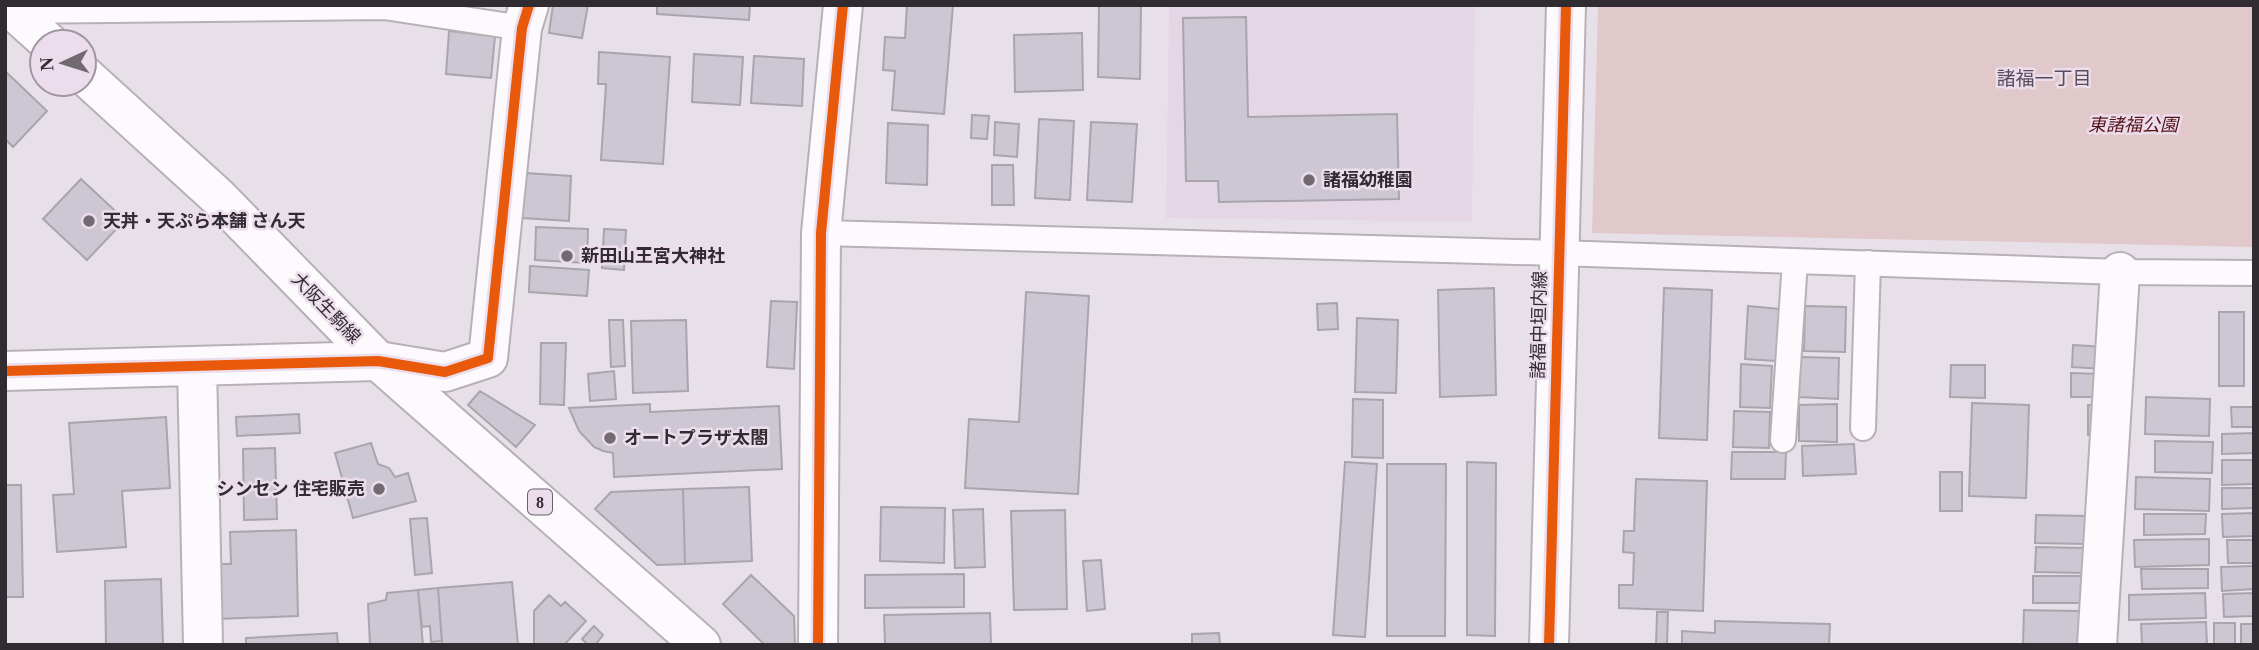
<svg xmlns="http://www.w3.org/2000/svg" width="2259" height="650" viewBox="0 0 2259 650" font-family="'Times New Roman','Noto Sans JP',serif">
<style>
.built{fill:#e5d6e5}
.green{fill:#e1c8ca}
.building{fill:#ccc7d3;stroke:#a9a5ac;stroke-width:2}
.lines{fill:none;stroke-linecap:round;stroke-linejoin:round}
.service-casing{stroke:#b7b1b7;stroke-width:28}
.minor-casing{stroke:#b7b1b7;stroke-width:42}
.tertiary-casing{stroke:#b7b1b7;stroke-width:42}
.primary-casing{stroke:#b7b1b7;stroke-width:42}
.service{stroke:#fcfafc;stroke-width:24}
.minor{stroke:#fcfafc;stroke-width:38}
.tertiary{stroke:#fcfafc;stroke-width:38}
.primary{stroke:#fcfafc;stroke-width:38}
.cycleway-casing{stroke:#ecddec;stroke-width:15}
.cycleway{stroke:#e8590c;stroke-width:10}
.poi-dot{fill:#716b71;stroke:#ecddec;stroke-width:2.5}
.labels{text-anchor:middle;stroke-width:5;stroke-linejoin:round;paint-order:stroke}
.shield{fill:#ecddec;stroke:#696169;stroke-width:2}
.shield-label{font-size:16px;font-weight:bold;fill:#312c31}
.park-label{font-size:18px;font-style:italic;fill:#551016;stroke:#ecddec}
.poi-label{font-size:18px;font-weight:bold;fill:#312c31;stroke:#ecddec;text-anchor:start}
.street-label{font-size:18px;fill:#312c31;stroke:#ecddec}
.neighbourhood-label{font-size:19px;fill:#5a4d5a;stroke:#ecddec}
</style>
<rect width="100%" height="100%" fill="#e8e0e8"/>
<!-- built -->
<path class="built" d="M1169 5H1475L1472 222 1166 218Z"/>
<!-- green -->
<path class="green" d="M1598 5H2254V247L1592 233Z"/>
<!-- building -->
<path class="building" d="M553 5H588L582 38 549 33Z
M657 5H750L749 20 657 14Z
M907 5H953L944 114 892 110 895 71 883 70 885 37 905 38Z
M1099 5H1141L1140 79 1098 77Z
M1246 17 1248 117 1397 114 1399 199 1219 202 1218 181H1186L1183 18Z
M449 31 495 36 491 78 446 74Z
M1082 33 1083 90 1015 92 1014 35Z
M599 52 670 57 663 164 601 160 606 84H598Z
M694 54 743 57 740 105 692 102Z
M754 56 804 59 802 106 751 103Z
M5 71 47 111 13 147 5 139Z
M972 115 989 116 987 139 971 138Z
M1039 119 1074 121 1070 200 1035 198Z
M995 122 1019 124 1017 157 994 155Z
M1091 122 1137 124 1132 202 1087 200Z
M888 123 928 125 927 185 886 183Z
M992 165H1013L1014 205H992Z
M525 173 571 176 569 221 522 218Z
M81 179 125 220 87 260 43 219Z
M536 227 588 229 587 263 535 260Z
M604 229 626 230 624 270 602 268Z
M530 266 589 270 587 296 529 292Z
M1494 288 1496 395 1440 397 1438 290Z
M1664 288 1712 290 1707 440 1659 438Z
M1026 292 1089 296 1078 494 965 488 969 419 1019 422Z
M771 301 797 302 794 369 767 367Z
M1337 303 1338 329 1318 330 1317 304Z
M1748 306 1780 309 1776 361 1745 359Z
M1805 306 1846 307 1845 352 1804 351Z
M2219 312H2244V386H2219Z
M1357 318 1398 320 1396 393 1355 392Z
M609 320H623L625 366 611 367Z
M686 320 688 391 633 393 631 321Z
M541 343H566L564 405 540 404Z
M2073 345 2105 347 2104 369 2072 367Z
M1800 357 1839 358 1838 399 1799 397Z
M1741 364 1772 366 1770 408 1740 407Z
M1951 365H1985V398L1950 397Z
M614 371 616 399 590 401 588 374Z
M2071 373 2101 374 2100 397H2071Z
M480 391 535 425 516 447 468 405Z
M2146 397 2210 399 2209 436 2145 434Z
M1353 399 1383 400V458L1352 457Z
M1972 403 2029 405 2026 498 1969 496Z
M650 404V412L779 406 782 469 614 477 613 453 603 451 594 447 579 431 569 408Z
M1837 404V442L1799 441V405Z
M2088 405H2103L2104 434 2088 435Z
M2231 407H2254V427H2232Z
M1734 411 1770 412 1769 448 1733 447Z
M299 414 300 433 237 436 236 417Z
M166 417 170 488 122 491 126 547 57 552 53 495 74 494 69 423Z
M2254 433V453L2222 454V434Z
M2155 441 2213 442 2212 473 2155 472Z
M371 443 378 464 389 468 395 477 408 473 416 501 353 518 335 453Z
M1854 444 1856 474 1803 476 1802 446Z
M275 448 277 519 244 520 243 449Z
M1732 452H1786L1785 479H1731Z
M2222 460H2254V484L2222 485Z
M1345 462 1377 464 1365 637 1333 635Z
M1467 462 1496 463 1495 636 1467 635Z
M1387 464H1446L1445 636H1387Z
M1940 472H1962V511H1940Z
M2136 477 2210 479 2209 511 2135 509Z
M1636 479 1707 481 1703 611 1619 608V585H1633L1634 553 1623 552 1624 531H1634Z
M5 485H21L23 597H5Z
M749 487 752 561 685 564 683 489Z
M2222 488H2254V508L2222 509Z
M683 489 685 564 657 565 595 509 611 492Z
M881 507 945 508 944 563 880 561Z
M983 509 985 567 955 568 953 510Z
M1065 510 1067 609 1014 610 1011 511Z
M2254 513V536L2223 537 2222 514Z
M2144 514H2206L2205 534 2144 535Z
M2036 515 2087 516 2086 544 2035 543Z
M427 518 432 573 415 575 410 519Z
M296 530 298 616 218 619 217 564H231L230 532Z
M2209 539V565L2135 567 2134 540Z
M2227 540H2254V563H2228Z
M2036 547 2085 548V573L2035 572Z
M1101 560 1105 609 1087 611 1083 561Z
M2254 566V589L2222 591 2221 567Z
M2141 569H2208V588L2142 589Z
M964 574V607L865 608V575Z
M751 575 794 616 795 645H765L723 604Z
M2033 576H2089L2090 603H2033Z
M161 579 163 645H106L105 581Z
M512 582 518 645H442L438 588Z
M438 588 442 641 431 642 430 626 422 627 418 590Z
M418 590 423 645H370L368 604 386 600 387 593Z
M2205 593 2206 618 2129 620V595Z
M2254 593V616L2224 617 2223 594Z
M549 595 561 606 565 602 586 621 564 645H534V611Z
M2024 610 2080 611 2079 645H2023Z
M1657 612H1668L1667 645H1656Z
M990 613 991 645H885L884 615Z
M1715 621 1830 624 1829 645H1682V631L1715 633Z
M2206 622 2207 644 2142 645 2141 624Z
M2214 623H2235V645H2214Z
M2241 624H2254V645H2241Z
M594 626 603 635 595 645H588L582 639Z
M337 633 338 645H246V638Z
M1219 633 1220 645H1192V634Z"/>
<g class="lines">
<!-- service casing -->
<g class="service-casing">
<path id="service" d="M13 11 384 7 522 28
M821 233 1558 253 2120 272 2254 273
M1863 428 1868 263
M1783 440 1795 261"/>
</g>
<!-- minor casing -->
<g class="minor-casing">
<path id="minor" d="M197 366 203 645
M5 371 378 361 445 372 488 358 522 28 529 5
M818 645 821 233 843 5
M2097 645 2120 272"/>
</g>
<!-- tertiary casing -->
<g class="tertiary-casing">
<path id="tertiary" d="M1549 645 1566 5"/>
</g>
<!-- primary casing -->
<g class="primary-casing">
<path id="primary" d="M7 5 48 42
M84 75 218 197 378 361 701 645"/>
</g>
<!-- service -->
<use href="#service" class="service"/>
<!-- minor -->
<use href="#minor" class="minor"/>
<!-- tertiary -->
<use href="#tertiary" class="tertiary"/>
<!-- primary -->
<use href="#primary" class="primary"/>
<!-- cycleway casing -->
<g class="cycleway-casing">
<path id="cycleway" d="M5 371 378 361 445 372 488 358 522 28 529 5
M818 645 821 233 843 5
M1549 645 1566 5"/>
</g>
<!-- cycleway -->
<use href="#cycleway" class="cycleway"/>
</g>
<!-- markers -->
<g class="poi-dot">
<circle cx="1309" cy="180" r="7"/>
<circle cx="89" cy="221" r="7"/>
<circle cx="567" cy="256" r="7"/>
<circle cx="610" cy="438" r="7"/>
<circle cx="379" cy="489" r="7"/>
</g>
<g class="labels">
<!-- shield labels -->
<rect class="shield" x="528" y="489.5" width="24" height="25" rx="5"/>
<g class="shield-label">
<text x="540" y="508">8</text>
</g>
<!-- park labels -->
<g class="park-label">
<text x="2133" y="131">東諸福公園</text>
</g>
<!-- poi labels -->
<g class="poi-label">
<text x="1323" y="186">諸福幼稚園</text>
<text x="103" y="227">天丼・天ぷら本舗 さん天</text>
<text x="581" y="262">新田山王宮大神社</text>
<text x="624" y="444">オートプラザ太閤</text>
<text x="365" y="495" text-anchor="end">シンセン 住宅販売</text>
</g>
<!-- street labels -->
<g class="street-label">
<text transform="translate(326 308) rotate(46)" y="6">大阪生駒線</text>
<text transform="translate(1539 325) rotate(-89)" y="6">諸福中垣内線</text>
</g>
<!-- neighbourhood labels -->
<g class="neighbourhood-label">
<text x="2044" y="85">諸福一丁目</text>
</g>
</g>
<!-- border -->
<rect width="2259" height="650" fill="none" stroke="#312c31" stroke-width="14"/>
<!-- north arrow -->
<g transform="translate(63 63) rotate(266)"><circle r="33" fill="#ecddec" stroke="#a196a1" stroke-width="2"/>
<path d="M0-5L12 26L0 18L-12 26Z" fill="#716b71"/>
<text y="-10" font-size="19" font-weight="bold" text-anchor="middle" fill="#312c31">N</text>
</g>
</svg>
